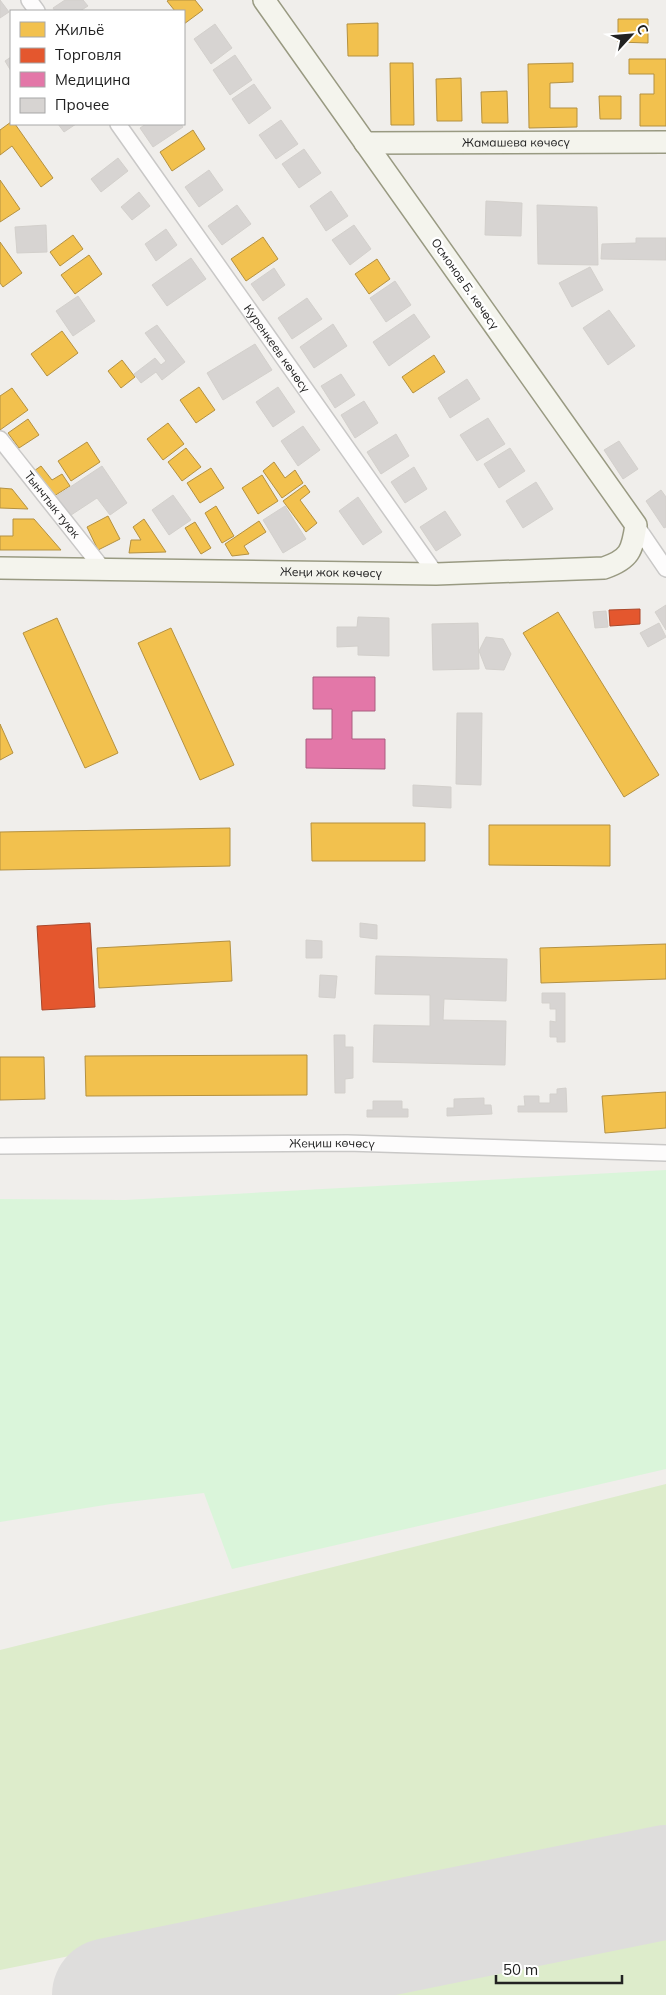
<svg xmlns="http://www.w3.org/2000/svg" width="666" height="1995" viewBox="0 0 666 1995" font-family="Mulish,sans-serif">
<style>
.grass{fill:#ddeccb}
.park{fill:#daf5da}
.homes{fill:#f2c14e;stroke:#b49141}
.shops{fill:#e4572e;stroke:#aa472a}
.health{fill:#e377a8;stroke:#a95e80}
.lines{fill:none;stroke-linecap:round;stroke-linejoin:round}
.taxiway{stroke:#dedddc;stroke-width:45}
.runway{stroke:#dedddc;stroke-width:114}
.building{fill:#d7d4d2;stroke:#d3d0cc}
.minor-casing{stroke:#c9c8c7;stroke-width:18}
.secondary-casing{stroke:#999a82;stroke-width:24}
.minor{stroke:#fdfcfc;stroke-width:15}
.secondary{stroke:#f4f4ed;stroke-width:21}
.labels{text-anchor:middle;stroke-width:5;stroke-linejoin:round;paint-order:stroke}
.street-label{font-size:12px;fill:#222;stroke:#fff}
</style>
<rect width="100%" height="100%" fill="#f0eeeb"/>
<!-- grass -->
<path class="grass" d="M666 1484V1836L0 1970V1650Z
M666 1929V1995H340Z"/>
<!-- park -->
<path class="park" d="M666 1170V1469L232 1569 204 1493 111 1504 0 1522V1199L125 1200Z"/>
<!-- homes -->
<path class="homes" d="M169 0H195L203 10 184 24V11H175L167 1Z
M618 19H648V43L618 42Z
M378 23V56H348L347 24Z
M629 59H666V126H640V94H654V74H629Z
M390 63H413L414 125H391Z
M573 63V82L550 83V108H577V127L529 128 528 64Z
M461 78 462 121H437L436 79Z
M507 91 508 123H482L481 92Z
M599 96H621V119H600Z
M11 122V124H15L53 178 41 187 12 146 0 155V130Z
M193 130 205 149 172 171 160 152Z
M0 180 20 209 0 222Z
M73 235 83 249 60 266 50 252Z
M263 237 278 259 246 281 231 259Z
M0 242 22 273 3 287 0 283Z
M89 255 102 274 75 294 61 275Z
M377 259 390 279 369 294 355 274Z
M62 331 78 353 47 376 31 354Z
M434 355 445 372 413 393 402 377Z
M122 360 135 377 121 388 108 371Z
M199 387 215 410 196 423 180 400Z
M12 388 28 410 0 430V396Z
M28 419 39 435 19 448 8 433Z
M168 423 184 444 163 460 147 439Z
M87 442 100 462 71 481 58 461Z
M186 448 201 467 182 481 168 462Z
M274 462 285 478 295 470 303 483 282 498 263 471Z
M41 466 52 480 62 474 70 486 51 498 31 473Z
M211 468 224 488 200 503 187 483Z
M262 475 278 501 258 514 242 488Z
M305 485 310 492 300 500 317 523 306 532 283 501Z
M0 488 12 489 28 509 0 508Z
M216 506 234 536 222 543 205 513Z
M108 516 120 539 98 550 87 527Z
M13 519H34L61 550H0V536H13Z
M144 519 166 552 129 553 131 540H141L133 527Z
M259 521 266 532 244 546 249 554 232 556 225 544Z
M195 522 211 548 201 554 185 528Z
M558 612 659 775 624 797 523 633Z
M57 618 118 753 85 768 23 633Z
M171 628 234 765 200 780 138 643Z
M0 724 13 753 0 760Z
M311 823H425V861H312Z
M489 825H610V866L489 865Z
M230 828V866L0 870V832Z
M230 941 232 981 99 988 97 948Z
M666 944V979L541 983 540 948Z
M307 1055V1095L86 1096 85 1056Z
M0 1057H44L45 1099 0 1100Z
M666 1092V1128L605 1133 602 1096Z"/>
<!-- shops -->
<path class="shops" d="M640 609V624L610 626 609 610Z
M90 923 95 1007 42 1010 37 926Z"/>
<!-- health -->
<path class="health" d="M313 677H375V711H352V739H385V769L306 768V739H332V709H313Z"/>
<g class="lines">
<!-- taxiway -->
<path class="taxiway" d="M126 1992 127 1995"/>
<!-- runway -->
<path class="runway" d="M109 1995 666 1882"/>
</g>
<!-- building -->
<path class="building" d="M0 0 9 12 0 18Z
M65 0H83L88 6 80 11H55L53 8Z
M215 24 232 48 211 64 194 39Z
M235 55 252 80 230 95 213 70Z
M11 57V71L5 61Z
M254 84 271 108 249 124 232 99Z
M281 120 298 144 276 159 259 135Z
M58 124H76L64 132Z
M146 124H181L183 127 153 147 140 128Z
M304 149 321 173 299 188 282 164Z
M118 158 128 171 101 192 91 179Z
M209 170 223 190 199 207 185 187Z
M331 191 348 216 326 231 310 206Z
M139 192 150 206 132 220 121 207Z
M486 201 522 203 521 236 485 235Z
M237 205 251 224 222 245 208 226Z
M537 205 597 207 598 265 538 264Z
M46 225 47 252 17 253 15 227Z
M354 225 371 249 350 265 332 240Z
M166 229 177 245 156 261 145 244Z
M636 238H666V260L601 259 602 244 636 243Z
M191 258 206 279 167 306 152 285Z
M590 267 603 290 572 307 559 283Z
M274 268 285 285 263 301 251 284Z
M395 281 411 305 386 322 370 298Z
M78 296 95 321 73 336 56 311Z
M307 298 322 319 292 339 278 318Z
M609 310 635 346 608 365 583 328Z
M414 314 430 337 389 366 373 342Z
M333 324 347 346 314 368 300 347Z
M157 325 185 362 162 380 156 372 141 383 134 374 155 358 161 365 166 361 145 333Z
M255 344 272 370 223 400 207 373Z
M341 374 355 395 335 408 321 386Z
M467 379 480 399 450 418 438 398Z
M278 387 295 412 273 427 256 402Z
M364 401 378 423 355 438 341 415Z
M488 418 505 444 477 461 460 435Z
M303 426 320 450 298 466 281 441Z
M396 434 409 456 381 474 367 452Z
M619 441 638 469 623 479 604 450Z
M510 448 525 471 499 488 484 464Z
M102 466 127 503 110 515 97 498 65 519 52 499Z
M414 467 427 489 405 503 391 482Z
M536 482 553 509 523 528 506 501Z
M661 490 666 497V527L664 528 646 501Z
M173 495 191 520 169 535 152 510Z
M358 497 382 532 363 545 339 511Z
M285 506 306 539 283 553 263 520Z
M445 511 461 535 436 551 420 527Z
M666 605V630L655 612Z
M606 611 608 627 595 628 593 612Z
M358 617 389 618V656L358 655V646L337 647V627H357Z
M478 623 479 669 433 670 432 624Z
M659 623 666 637 648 647 640 633Z
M486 637 503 639 511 654 504 670 486 669 479 651Z
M457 713H482L481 785 456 784Z
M413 785 451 787V808L413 806Z
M360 923 377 925V939L360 937Z
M306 940 322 941V958H306Z
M376 956 507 959 506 1001 444 999 443 1020 506 1021 505 1065 373 1062 374 1025 430 1026V995L375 994Z
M320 975 337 976 335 998 319 997Z
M542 993H565V1042H557V1037H550V1021L556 1022V1009H550V1003H542Z
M334 1035H345V1047H353V1078L345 1079V1093H335Z
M566 1088 567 1112H518V1106H525L524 1096H539V1103H550V1094H557V1089Z
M484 1098V1105H491L492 1114 447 1116V1108H454V1099Z
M373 1101H402V1109H408V1117H367V1110H373Z"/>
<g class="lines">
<!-- minor casing -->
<g class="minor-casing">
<g id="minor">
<path d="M29 0 37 11"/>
<path id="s1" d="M118 124 436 574"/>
<path id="s2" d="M0 439 103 569"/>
<path d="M636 525 666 569"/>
<path id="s3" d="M0 1146 347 1143 666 1153"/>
</g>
</g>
<!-- secondary casing -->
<g class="secondary-casing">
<g id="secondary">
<path id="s4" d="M365 143 666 142"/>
<path id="s5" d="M0 568 436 574 604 568C630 559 632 551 636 525L264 0"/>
</g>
</g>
<!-- minor -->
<use href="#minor" class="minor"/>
<!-- secondary -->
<use href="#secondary" class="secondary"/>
</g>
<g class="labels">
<!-- street labels -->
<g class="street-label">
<text dy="4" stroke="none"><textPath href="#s4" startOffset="151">Жамашева көчөсү</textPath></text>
<text transform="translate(465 284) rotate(55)" y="4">Осмонов Б. көчөсү</text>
<text dy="4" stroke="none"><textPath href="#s1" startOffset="275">Куренкеев көчөсү</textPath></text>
<text dy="4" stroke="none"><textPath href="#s2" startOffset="84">Тынчтык туюк</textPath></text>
<text dy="4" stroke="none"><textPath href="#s5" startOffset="331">Жеңи жок көчөсү</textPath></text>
<text dy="4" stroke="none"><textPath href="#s3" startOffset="332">Жеңиш көчөсү</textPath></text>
</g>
</g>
<!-- legend -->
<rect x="10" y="10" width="175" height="115" fill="#ffffff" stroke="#a7a7a7"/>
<rect x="20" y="22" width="25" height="15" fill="#f2c14e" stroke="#a7a7a7"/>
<text x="55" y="35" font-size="15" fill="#222222">Жильё</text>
<rect x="20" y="48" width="25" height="15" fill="#e4572e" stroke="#a7a7a7"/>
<text x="55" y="60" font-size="15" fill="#222222">Торговля</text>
<rect x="20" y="72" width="25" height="15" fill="#e377a8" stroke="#a7a7a7"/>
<text x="55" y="85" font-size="15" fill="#222222">Медицина</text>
<rect x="20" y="98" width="25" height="15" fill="#d7d4d2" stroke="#a7a7a7"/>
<text x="55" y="110" font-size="15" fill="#222222">Прочее</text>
<!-- north arrow -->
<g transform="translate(631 35) rotate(64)" stroke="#ffffff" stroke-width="4" paint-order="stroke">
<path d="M0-4L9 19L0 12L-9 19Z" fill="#222222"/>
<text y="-8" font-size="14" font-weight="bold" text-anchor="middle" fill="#222222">С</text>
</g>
<!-- scale -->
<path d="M496 1975v8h126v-8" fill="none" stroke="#222222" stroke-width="2.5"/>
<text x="503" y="1975" font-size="15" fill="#222222" stroke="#ffffff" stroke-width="4" paint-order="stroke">50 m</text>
</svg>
